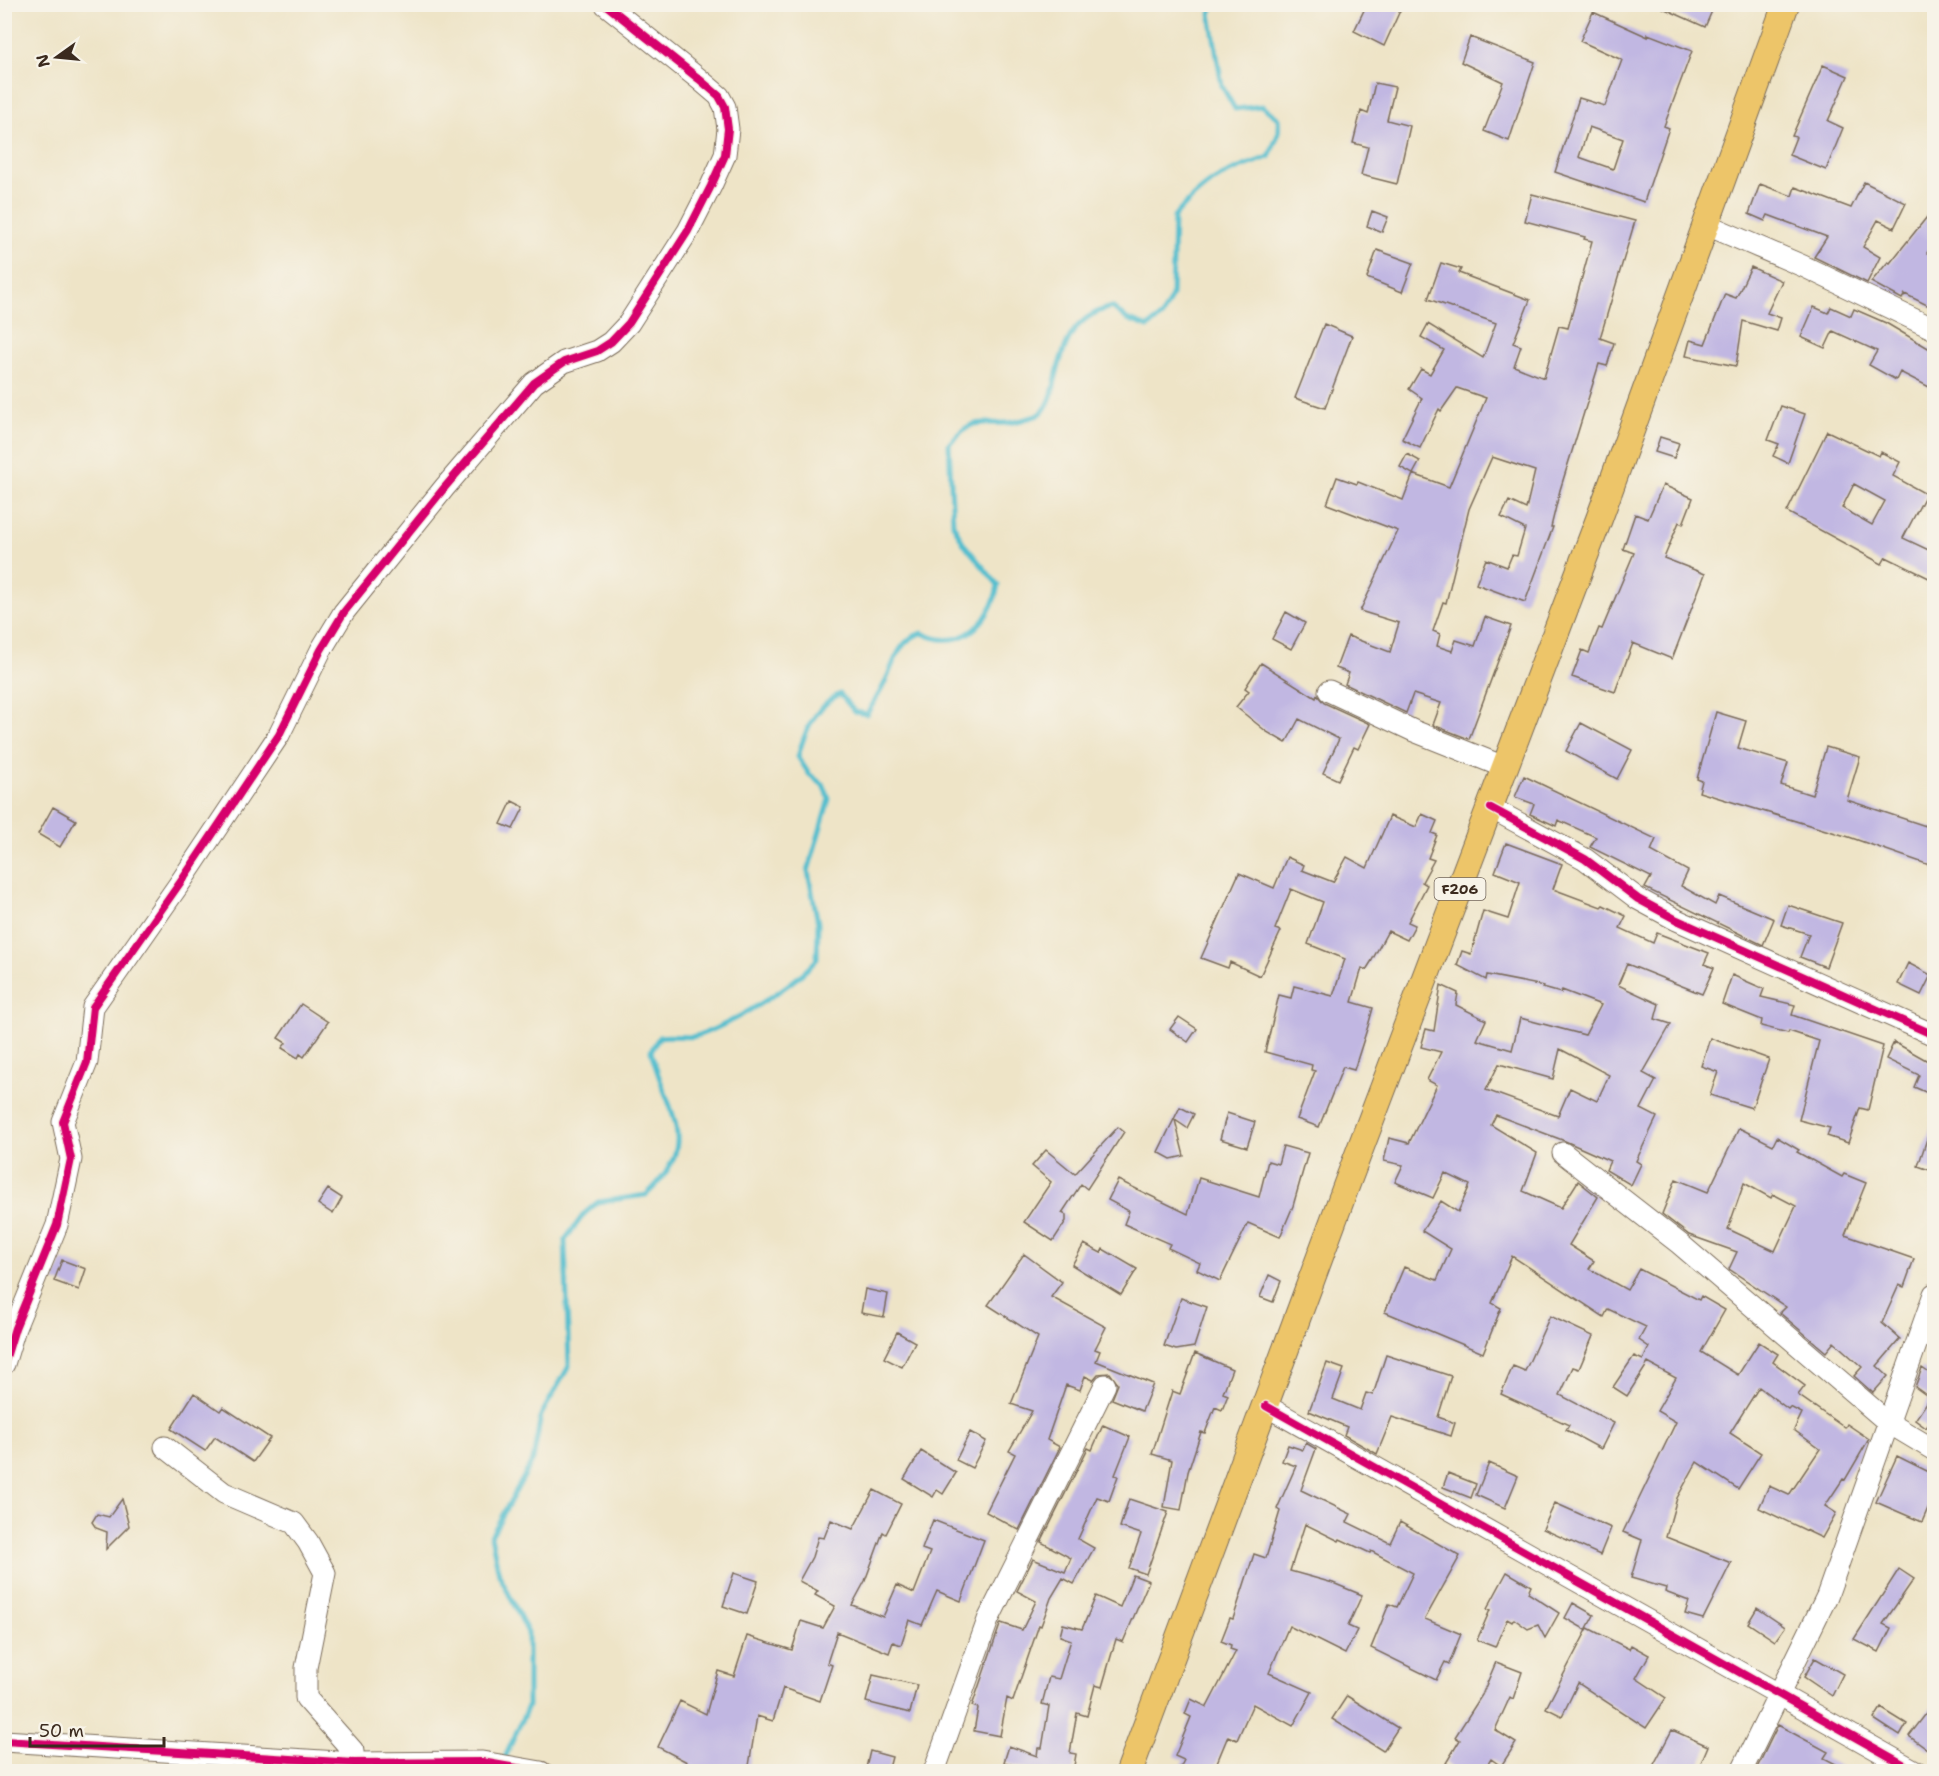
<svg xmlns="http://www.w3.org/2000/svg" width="1939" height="1776" viewBox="0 0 1939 1776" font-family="'Shantell Sans',sans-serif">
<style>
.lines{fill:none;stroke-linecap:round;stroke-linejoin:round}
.stream{stroke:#53bece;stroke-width:5}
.building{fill:#c1b7e2;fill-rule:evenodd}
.minor-casing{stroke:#7a6b59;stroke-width:23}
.major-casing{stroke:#7a6b59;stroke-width:28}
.minor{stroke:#fff;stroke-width:21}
.major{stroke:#edc569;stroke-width:26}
.cycleway-casing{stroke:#f7f3e8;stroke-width:11}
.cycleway{stroke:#d6006c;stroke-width:8}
.labels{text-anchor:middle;stroke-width:6;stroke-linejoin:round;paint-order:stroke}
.shield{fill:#f7f3e8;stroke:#73665b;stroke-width:1.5}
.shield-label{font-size:14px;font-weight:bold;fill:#3b2a1e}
</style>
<rect width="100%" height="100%" fill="#f7f3e8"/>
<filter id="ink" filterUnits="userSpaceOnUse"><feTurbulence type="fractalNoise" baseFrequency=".0167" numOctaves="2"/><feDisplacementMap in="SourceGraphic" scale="12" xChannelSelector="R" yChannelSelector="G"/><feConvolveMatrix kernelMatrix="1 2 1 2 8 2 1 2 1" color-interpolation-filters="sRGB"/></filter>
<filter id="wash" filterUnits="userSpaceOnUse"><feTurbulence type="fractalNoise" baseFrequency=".008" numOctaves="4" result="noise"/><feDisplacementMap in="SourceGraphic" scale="24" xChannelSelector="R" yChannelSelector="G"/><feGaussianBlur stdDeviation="1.35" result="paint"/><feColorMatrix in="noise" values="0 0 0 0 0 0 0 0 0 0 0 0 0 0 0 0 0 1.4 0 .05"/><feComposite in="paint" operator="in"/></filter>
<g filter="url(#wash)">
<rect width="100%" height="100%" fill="#eee4c7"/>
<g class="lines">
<!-- stream -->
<path class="stream" d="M503 1762 528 1706V1633L499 1574 491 1536 533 1460 541 1415 569 1366 565 1240 584 1214 598 1202 646 1195C704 1142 666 1112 651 1051L659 1037C669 1035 689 1038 696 1036 729 1026 795 985 817 959L818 923 808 871 829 799 823 785 809 774 798 757C804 732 815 706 840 694L855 712 867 714C873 703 881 692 886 680 895 660 899 640 922 633 961 653 991 623 998 585L964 544 953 524 949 444C978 409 986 431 1022 420 1027 418 1036 417 1040 414 1049 407 1053 392 1055 381 1063 345 1073 316 1112 307L1127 319 1148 327 1162 316 1172 296 1174 217C1207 179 1223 173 1269 157L1279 132V119L1262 106 1235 109 1222 86 1210 14 1213 4"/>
</g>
<g id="blocks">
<!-- building -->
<path class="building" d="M1367 4H1403L1384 46 1354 31Z
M1654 4H1715L1705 27Z
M1593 12 1648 37V34L1692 51 1664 126 1669 128 1644 202 1555 172 1579 98 1605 106 1622 60 1580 41ZM1589 127 1623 139 1613 169 1579 157Z
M1470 37 1535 62 1509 141 1484 131 1503 82 1461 62Z
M1823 65 1848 76 1828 121 1843 128 1826 170 1789 155 1796 137 1792 136Z
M1375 83 1395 87 1387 120 1410 126 1397 184 1361 175 1368 147 1353 143 1361 111 1368 114Z
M1864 182 1906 203 1894 228 1878 220 1863 247 1880 257 1867 283 1814 257 1827 237 1768 215 1765 221 1749 214 1760 184 1792 196 1795 187 1851 208Z
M1532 194 1635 221 1600 338 1614 343 1607 366 1599 364 1560 490 1551 527H1553L1525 602 1476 584 1486 559 1507 567 1512 555 1517 556 1525 529 1501 517 1509 501 1526 509 1535 471 1492 457 1469 509 1446 603 1443 602 1433 631 1440 634 1437 646 1452 651 1456 640 1475 646 1485 617 1511 626 1469 739 1433 725 1441 703 1413 694 1406 713 1345 684 1349 673 1336 668 1348 636 1390 652 1399 623 1360 611 1398 531 1327 504 1337 477 1357 484 1358 482 1403 500 1413 474 1400 467 1407 454 1420 461 1413 474 1449 487 1486 398 1457 388 1441 411 1439 409 1420 448 1402 439 1422 398 1409 389 1421 369 1430 374 1444 350 1421 337 1428 324 1483 358 1496 323 1428 299 1441 263 1461 269 1459 273 1530 300 1513 343 1521 346 1514 366 1544 378 1559 326 1568 328 1592 241 1584 239 1585 237 1525 221Z
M1935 207V240L1927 253 1935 257V309L1905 294 1902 299 1871 282 1888 262 1890 263Z
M1372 211 1388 217 1382 232 1367 226Z
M1377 250 1413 263 1402 292 1367 278Z
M1751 267 1782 281 1767 313 1781 318 1777 331 1743 321 1736 366 1686 356 1690 340 1705 344 1725 294 1736 298Z
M1814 307 1828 313 1831 307 1851 316 1854 309 1886 323 1935 352V390L1900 372 1896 380 1869 365 1877 351 1833 331 1825 348 1801 337Z
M1324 324 1352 336 1325 408 1295 398Z
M1781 406 1805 414 1788 463 1773 456 1779 444 1768 440Z
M1827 431 1879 456 1881 452 1900 462 1893 476 1926 494 1903 538 1935 553V581L1886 557 1882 564 1787 512ZM1854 484 1885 501 1872 525 1842 508Z
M1660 437 1679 443 1674 458 1655 452Z
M1663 485 1693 498 1683 524 1679 522 1664 558 1705 574 1672 659 1633 643 1615 692 1572 677 1582 650 1589 653 1599 628 1602 629 1634 553 1623 549 1635 514 1648 519Z
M1286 612 1305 623 1291 649 1272 639Z
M1261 663 1316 698 1317 695 1324 703 1370 724 1358 749 1354 747 1338 780 1323 773 1339 739 1299 719 1286 743 1267 732 1236 707 1249 691 1245 688Z
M1716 712 1746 721 1738 748 1788 763 1781 785 1812 795 1826 747 1860 757 1847 800 1935 829V867L1849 837 1699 792 1702 781 1697 779Z
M1581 723 1632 750 1617 779 1566 751Z
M1524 776 1656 839 1651 851 1688 871 1681 886 1715 905 1719 896 1774 919 1763 945 1645 888 1651 877 1590 847 1596 837 1558 820 1556 826 1530 814 1534 804 1515 797Z
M512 801 524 807 513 829 501 824Z
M53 807 76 820 60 847 38 834Z
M1422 814 1437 821 1432 833 1437 835 1428 858 1434 860 1422 882 1427 885 1408 922 1415 925 1407 940 1388 931 1371 962 1366 970 1362 968 1352 1002 1373 1008 1368 1026 1354 1070 1343 1067 1319 1127 1297 1119 1315 1071 1311 1070 1312 1065 1265 1052 1279 995 1291 998 1294 986 1333 996 1345 959 1308 944 1323 902 1291 889 1275 929 1281 931 1260 976 1230 962 1228 968 1201 958 1239 873 1274 888 1287 857 1304 865 1302 870 1333 882 1347 857 1367 868 1390 816 1416 827Z
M1506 843 1562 864 1553 889 1601 907 1603 905 1626 916 1620 928 1653 943 1657 933 1709 953 1704 964 1714 968 1702 994 1627 964 1618 985 1659 1004 1655 1019 1671 1024 1643 1073 1656 1080 1641 1109 1657 1117 1636 1161 1641 1164 1631 1185 1606 1170 1610 1161 1565 1141 1496 1115 1491 1125 1537 1153 1523 1191 1561 1208 1578 1181 1598 1197 1569 1245 1594 1261 1589 1269 1627 1290 1639 1269 1699 1300 1701 1296 1725 1310 1701 1352 1738 1375 1759 1342 1778 1354 1773 1362 1805 1386 1798 1395 1845 1428 1847 1424 1869 1439 1845 1480 1843 1479 1825 1506 1836 1513 1822 1538 1759 1508 1769 1486 1789 1495 1820 1449 1794 1430 1802 1413 1790 1407 1788 1409 1759 1387 1730 1433 1761 1453 1738 1489 1697 1462 1677 1498 1666 1537 1731 1563 1703 1619 1685 1614 1689 1601 1665 1592 1666 1588 1631 1578 1642 1540 1623 1532 1676 1422 1657 1411 1676 1378 1648 1363 1627 1396 1613 1387 1634 1356 1643 1360 1649 1347 1639 1340 1646 1327 1608 1309 1604 1317 1512 1256 1492 1303 1501 1308 1483 1353 1385 1312 1404 1267 1437 1280 1451 1249 1422 1231 1441 1201 1458 1212 1470 1185 1445 1173 1433 1198 1395 1182 1403 1165 1384 1161 1389 1138 1409 1143 1437 1085 1427 1080 1441 1052 1421 1047 1426 1029 1434 1031 1441 985 1458 993 1456 1005 1486 1020 1477 1040 1512 1050 1520 1018 1585 1035 1601 1005 1562 990 1561 993 1543 988 1544 986 1487 975 1486 980 1457 965 1462 951 1471 954 1483 911 1508 919 1520 882 1495 872ZM1560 1049 1609 1075 1597 1101 1570 1088 1558 1116 1486 1090 1499 1064 1553 1079Z
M1788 905 1842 923 1826 967 1800 957 1809 934 1781 925Z
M1908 963 1931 975 1921 995 1898 984Z
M1732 975 1764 989 1761 997 1795 1005 1792 1015 1883 1046 1868 1110 1860 1108 1848 1143 1827 1136 1830 1128 1799 1120 1819 1041 1789 1031 1788 1033 1761 1026 1762 1020 1722 1004Z
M301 1004 328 1022 304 1057 300 1054 298 1058 282 1048 286 1043 278 1038Z
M1179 1017 1197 1029 1188 1042 1170 1029Z
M1710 1038 1769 1059 1752 1108 1710 1095 1718 1072 1701 1066Z
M1894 1042 1935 1065V1096L1914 1087 1919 1075 1886 1059Z
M1180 1107 1194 1114 1187 1128 1175 1120 1184 1156 1171 1159 1158 1152Z
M1227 1113 1255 1122 1247 1147 1220 1139Z
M1932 1124 1935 1125V1172L1918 1166Z
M1118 1127 1124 1132 1087 1189 1081 1184 1062 1213 1066 1215V1221L1053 1241 1024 1222 1051 1182 1032 1166 1046 1150 1075 1174Z
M1739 1128 1773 1145 1777 1137 1799 1150 1797 1152 1842 1177 1844 1174 1866 1183 1845 1235 1914 1259 1904 1287 1899 1285 1882 1323 1900 1339 1877 1366 1888 1376 1873 1393 1854 1376 1862 1367 1834 1342 1826 1352 1780 1313 1786 1307 1729 1269 1737 1252 1689 1235 1662 1214 1676 1179 1708 1192ZM1744 1183 1771 1198 1773 1194 1796 1206 1775 1251 1728 1229Z
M1283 1146 1308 1153 1293 1206 1280 1237 1248 1223 1220 1281 1197 1270 1200 1263 1168 1248 1170 1244 1124 1224 1129 1211 1108 1200 1118 1180 1188 1214 1199 1178 1259 1197 1268 1161 1278 1164Z
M328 1189 342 1198 333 1214 318 1204Z
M1084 1244 1101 1253 1103 1249 1137 1269 1121 1295 1072 1265Z
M1024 1254 1062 1282 1051 1297 1106 1327 1095 1349 1100 1351 1096 1361 1153 1384 1142 1411 1112 1399 1118 1384 1110 1373 1098 1374 1093 1380 1085 1376 1080 1390 1066 1385 1047 1440 1060 1447 1019 1530 986 1512 1015 1454 1009 1451 1032 1411 1011 1404 1038 1337 988 1305Z
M62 1260 86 1269 79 1290 54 1281Z
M1269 1275 1281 1281 1273 1302 1260 1297Z
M865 1289 888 1294 884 1317 861 1313Z
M1181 1298 1207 1307 1194 1347 1176 1350 1164 1346Z
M1550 1316 1593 1336 1579 1369 1573 1367 1560 1395 1614 1423 1601 1449 1566 1430 1569 1425 1501 1394 1513 1366 1525 1371Z
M897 1332 915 1342 902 1367 884 1358Z
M1195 1353 1232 1369 1223 1393 1228 1395 1222 1410 1215 1407 1205 1433 1201 1432 1188 1472 1181 1510 1164 1507 1172 1460 1152 1454 1172 1391 1180 1394Z
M1386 1355 1451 1376 1438 1417 1455 1423 1451 1436 1392 1417 1377 1454 1344 1435 1347 1427 1309 1411 1327 1363 1344 1369 1333 1399 1360 1410 1366 1393 1373 1395Z
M1922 1368 1935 1377V1415L1926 1428 1915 1420 1930 1398 1915 1387Z
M194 1393 220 1411 223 1407 270 1438 253 1462 215 1437 205 1451 171 1429Z
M1103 1425 1130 1437 1115 1475 1118 1476 1109 1501 1097 1497 1078 1539 1094 1548 1074 1584 1063 1578 1051 1598 1041 1626 1039 1625 1013 1701 1007 1698 1000 1736 974 1731 978 1708 972 1706 1000 1625 1001 1623 1022 1630 1036 1601 1017 1591 1033 1559 1065 1572 1071 1558 1041 1542 1088 1448 1092 1450Z
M970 1432 986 1441 972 1468 956 1460Z
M1306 1443 1316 1449 1301 1490 1351 1514 1347 1522 1390 1543 1400 1522 1460 1556 1425 1619 1461 1634 1449 1664 1445 1662 1436 1680 1371 1648 1389 1604 1397 1607 1413 1573 1371 1551 1370 1553 1340 1539 1339 1541 1305 1524 1290 1571 1333 1583 1362 1595 1348 1626 1357 1630 1345 1654 1289 1626 1269 1673 1312 1692 1293 1726 1253 1704 1237 1740 1228 1736 1213 1772H1178L1184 1760 1175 1756 1191 1717 1185 1714 1191 1699 1207 1707 1236 1651 1230 1649 1231 1645 1221 1641 1230 1618 1233 1619 1254 1554 1266 1558 1280 1511 1277 1509 1296 1466 1282 1461 1288 1445 1303 1450Z
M921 1451 956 1473 943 1494 937 1490 933 1497 904 1479Z
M1897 1456 1935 1475V1492L1922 1522 1876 1502Z
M1489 1463 1518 1476 1505 1508 1476 1495Z
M1448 1473 1476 1484 1471 1498 1443 1487Z
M874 1490 901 1504 886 1534 883 1532 865 1581 852 1605 883 1617 897 1585 914 1593 930 1552 922 1549 933 1520 984 1540 961 1601 937 1591 922 1625 909 1620 901 1645 893 1642 889 1653 837 1632 827 1663 832 1665 820 1701 783 1688 773 1721 757 1716 748 1772H685L687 1762 658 1747 680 1701 706 1714 718 1671 734 1676 747 1636 792 1650 801 1621 823 1628 835 1606 815 1595 818 1591 799 1581 812 1557 818 1537 824 1538 831 1520 853 1529Z
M122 1499 129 1526 106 1549 107 1532 96 1528 92 1522 97 1514 109 1517Z
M1129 1499 1168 1512 1146 1574 1129 1568 1141 1534 1120 1527Z
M1555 1503 1611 1528 1600 1555 1543 1529Z
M1899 1569 1914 1579 1883 1624 1891 1628 1879 1652 1854 1639Z
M1507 1572 1531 1586 1528 1593 1559 1613 1545 1638 1538 1625 1528 1629 1514 1619 1512 1622 1507 1619 1495 1647 1477 1640 1490 1610 1487 1609Z
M734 1573 758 1581 747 1614 723 1606Z
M1133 1575 1149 1581 1123 1642 1116 1639 1102 1687 1095 1685 1087 1716 1077 1713 1070 1753 1076 1754 1073 1772H1032L1004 1762 1009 1746 1037 1756 1038 1748H1042L1049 1706 1042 1704 1049 1677 1059 1679 1071 1640 1060 1636 1063 1624 1082 1629 1096 1596 1120 1607Z
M1573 1603 1594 1615 1586 1630 1565 1618Z
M1757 1608 1785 1627 1775 1641 1748 1623Z
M1588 1628 1629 1649 1631 1645 1649 1655 1636 1678 1666 1698 1646 1728 1578 1683 1562 1716 1546 1708Z
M1815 1658 1843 1674 1832 1696 1804 1677Z
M1496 1662 1522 1672 1513 1699 1510 1697 1495 1730 1516 1743 1501 1766 1491 1759 1483 1772H1459L1446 1763 1460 1740 1455 1737 1482 1695Z
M873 1675 917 1685 910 1713 866 1702Z
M1347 1696 1398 1728 1383 1751 1332 1719Z
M1935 1702V1741L1928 1750 1909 1736Z
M1881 1708 1907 1724 1900 1736 1874 1719Z
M1778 1725 1828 1752 1824 1758 1851 1772H1755Z
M1672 1730 1708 1746 1697 1772H1650Z
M870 1751 892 1757 888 1772H865Z"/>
</g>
</g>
<g filter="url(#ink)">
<use href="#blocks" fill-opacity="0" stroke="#7a6b59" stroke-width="1.5"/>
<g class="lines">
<!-- minor casing -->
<g class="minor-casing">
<path id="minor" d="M1705 224 1803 266 1934 329
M1329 691 1414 731 1504 767
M1491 808 1585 859 1638 899 1677 920 1934 1035
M1563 1153 1680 1244 1889 1423 1934 1450
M4 1364 15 1328 57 1225 71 1159 63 1122 87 1062 93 1007 182 880 279 735 321 650 344 612 445 487 534 383 564 362 597 351 611 342 629 323 688 231 711 186 725 155 728 129 725 107 719 96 699 79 605 4
M1266 1406 1917 1772
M165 1447 224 1493 294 1523 308 1542 325 1573 306 1668V1698L353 1751 352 1772
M4 1741 354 1763 482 1762 541 1772
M934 1772 988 1620 1105 1385
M1741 1772 1827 1596 1934 1294"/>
</g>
<!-- major casing -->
<g class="major-casing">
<path id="major" d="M1129 1772 1348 1181 1599 519 1786 4"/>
</g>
<!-- minor -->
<use href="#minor" class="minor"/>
<!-- major -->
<use href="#major" class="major"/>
<!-- cycleway casing -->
<g class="cycleway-casing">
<path id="cycleway" d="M1491 808 1585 859 1638 899 1677 920 1934 1035
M4 1364 15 1328 57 1225 71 1159 63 1122 87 1062 93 1007 182 880 279 735 321 650 344 612 445 487 534 383 564 362 597 351 611 342 629 323 688 231 711 186 725 155 728 129 725 107 719 96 699 79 605 4
M1266 1406 1917 1772
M4 1741 354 1763 482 1762 541 1772"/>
</g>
<!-- cycleway -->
<use href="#cycleway" class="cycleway"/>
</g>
</g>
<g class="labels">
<!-- shield labels -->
<rect class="shield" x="1434.5" y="878" width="51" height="22" rx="4.5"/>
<g class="shield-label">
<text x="1460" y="894">F206</text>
</g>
</g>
<!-- margin -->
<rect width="1939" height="1776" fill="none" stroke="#f7f3e8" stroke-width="24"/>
<!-- north arrow -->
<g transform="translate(57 57) rotate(255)" stroke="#f7f3e8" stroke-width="4.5" paint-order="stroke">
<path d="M0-4.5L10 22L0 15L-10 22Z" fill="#3b2a1e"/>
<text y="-9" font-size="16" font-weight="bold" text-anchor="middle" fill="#3b2a1e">N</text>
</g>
<!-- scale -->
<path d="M30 1737v9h134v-9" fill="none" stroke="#3b2a1e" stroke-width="3"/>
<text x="39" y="1737" font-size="18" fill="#3b2a1e" stroke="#f7f3e8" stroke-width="4.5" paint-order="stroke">50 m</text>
</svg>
